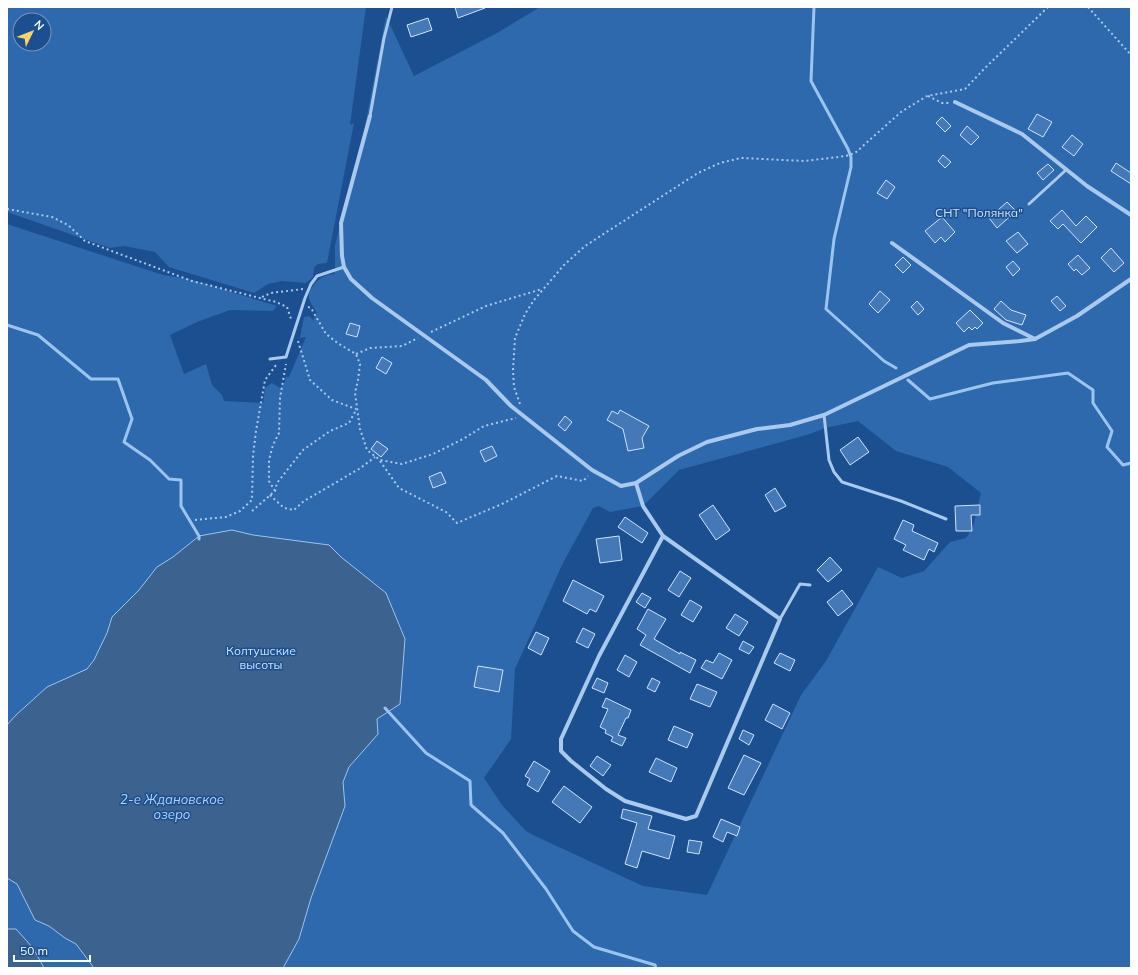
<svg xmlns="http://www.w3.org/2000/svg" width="1138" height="975" viewBox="0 0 1138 975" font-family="Mulish,sans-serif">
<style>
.green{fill:#2e69ad;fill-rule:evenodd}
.water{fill:#3c6290;stroke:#9cc4f0}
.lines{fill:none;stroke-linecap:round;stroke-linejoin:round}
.stream{stroke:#9cc4f0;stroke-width:3}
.building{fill:#4478b7;stroke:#cfe3fa}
.path{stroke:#a9c9ee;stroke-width:2;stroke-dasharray:2 3;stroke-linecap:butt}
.service{stroke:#a9c9ee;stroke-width:3}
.minor{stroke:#a9c9ee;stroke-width:4}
.labels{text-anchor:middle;stroke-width:3;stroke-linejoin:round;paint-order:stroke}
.park-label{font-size:12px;fill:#cfe3fa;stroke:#1b4f8f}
.water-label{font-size:13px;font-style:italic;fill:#b5d3f5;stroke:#1b4f8f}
</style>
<rect width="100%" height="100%" fill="#1b4f8f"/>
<!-- green -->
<path class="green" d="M7 7H366L350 125 354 123 327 263 318 264 314 267 313 277 306 283 282 281 268 284 254 293 169 267 155 252 124 246 110 248 7 212ZM20 20H44V44H20Z
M540 7H1131V968H7V224L163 275 189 279 277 306 273 311 230 310 197 322 170 335 184 374 206 364 212 385 222 395 224 401 263 403 265 388 272 383 280 388 284 384 286 377H289L306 337 300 338 304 317 309 316 313 320 317 313C315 309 310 303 309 299 308 286 322 274 334 274L335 270V245L364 131 386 16 414 76 497 33ZM858 421 896 451 948 467 981 493 973 527 966 538 950 542 924 571 902 578 878 567 826 661 801 695 707 895 643 886 533 835 526 831 502 805 484 778 511 739 515 669 563 563 593 508 599 506 610 512 643 506 679 470 810 434 825 428Z"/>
<!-- water -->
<path class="water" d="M232 530 253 535 329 545 341 557 386 593 405 639 400 704 377 719 378 734 349 767 343 782 345 806 311 898 299 939 283 968H94L76 944 65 938 49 926 35 920 17 884 7 878V725L16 715 47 687 87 669 94 660 107 633 112 617 139 590 157 567 173 557 199 536Z
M7 929H16L33 948 44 968H7Z"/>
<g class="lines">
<!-- stream -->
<path class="stream" d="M814 7 811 81 848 149 851 157V167L834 239 826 309 884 361 896 368
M7 325 38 335 91 379H118L132 419 124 442 150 460 169 479 181 480V506L199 536V539
M908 380 930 399 993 383 1068 373 1093 390V403L1112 431 1107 447 1123 465 1131 463
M385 708 426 753 470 781 471 805 503 833 546 889 573 931 594 947 655 965 656 968"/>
</g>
<!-- building -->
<path class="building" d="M455 7H485V8L458 18Z
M428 18 432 30 411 37 407 25Z
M1037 114 1052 122 1043 137 1028 129Z
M942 117 951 126 945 132 936 123Z
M967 126 979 137 971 145 960 135Z
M1072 135 1083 144 1074 156 1062 147Z
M943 155 951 162 945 168 938 161Z
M1116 163 1131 173V184L1111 171Z
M1048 164 1054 170 1043 180 1037 173Z
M886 180 895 187 887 199 877 193Z
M1007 202 1016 211 997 228 989 218Z
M1062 210 1076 226 1086 216 1097 227 1081 243 1063 224 1058 229 1050 221Z
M942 217 955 232 945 242 941 237 935 243 925 231Z
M1018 232 1028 244 1017 253 1006 241Z
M1111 248 1124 263 1114 272 1101 258Z
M1078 255 1090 268 1082 275 1076 269 1074 271 1068 264Z
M903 257 911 265 903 273 895 265Z
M1013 261 1020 269 1013 276 1006 267Z
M880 291 890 300 878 313 869 304Z
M1057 296 1066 306 1060 311 1051 301Z
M917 301 924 309 918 315 911 307Z
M1001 301 1011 310 1026 315 1022 325 1006 320 994 309Z
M970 310 983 323 977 329 975 327 972 330 969 327 964 332 956 323Z
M350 323 360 326 357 337 346 334Z
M382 357 392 363 386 374 376 368Z
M620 410 649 426 642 438 644 448 628 451 623 429 607 420 612 411 618 414Z
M565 416 572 422 565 431 558 425Z
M858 437 869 452 850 465 840 450Z
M377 441 388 449 381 457 371 449Z
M492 446 497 456 485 462 480 451Z
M441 472 446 483 433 488 429 477Z
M775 488 786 506 775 512 765 495Z
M713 505 730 530 716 540 699 515Z
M980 505V515H971L972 531H956L955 506Z
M625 517 648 533 642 543 618 527Z
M903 520 914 525 912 531 938 543 934 552 929 549 924 560 903 550 906 545 894 539Z
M619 536 622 560 600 563 596 539Z
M830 557 842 570 828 582 817 570Z
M680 571 691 578 679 597 668 590Z
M573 580 604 596 596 612 590 609 587 614 563 601Z
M842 590 853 604 838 616 827 602Z
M642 593 651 598 645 608 636 602Z
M690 600 702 607 693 622 681 615Z
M648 609 666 619 654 639 680 654V652L696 660 690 673 640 645 646 635 637 629Z
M735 614 748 622 739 636 726 628Z
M583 628 595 634 588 648 576 642Z
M536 632 549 638 541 655 528 648Z
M743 641 754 647 749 654 739 649Z
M719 653 732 660 722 679 701 668 706 660 713 663Z
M780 653 795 660 790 671 774 663Z
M625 655 637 662 629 677 617 670Z
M478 666 503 670 499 692 474 687Z
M597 678 608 683 604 693 592 688Z
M652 678 660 682 655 692 647 688Z
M697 684 717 692 710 707 690 699Z
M606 698 631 710 628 718H626L618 735 626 738 622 746 611 741 613 737 605 733 606 730 600 727 608 709 602 707Z
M773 704 790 713 782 729 765 720Z
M674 726 693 734 687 748 668 740Z
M743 730 754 735 749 745 739 739Z
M744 755 761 763 744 795 728 788Z
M597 756 611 765 603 776 590 766Z
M656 758 677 768 671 782 649 772Z
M534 761 550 771 538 792 527 785 530 779 525 776Z
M564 786 592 807 580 823 552 802Z
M623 809 652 816 648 829 675 836 669 859 642 851 637 868 625 864 637 823 621 818Z
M721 819 740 827 737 836 727 832 723 842 713 837Z
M689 840 702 842 699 854 687 852Z"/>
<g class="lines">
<!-- path -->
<path class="path" d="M1088 7 1131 55
M928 96 942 103H950
M7 209 52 217 68 225 85 241 192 281 276 302 287 307 291 319
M262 297 271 293 303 289
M308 307 311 308 326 334 339 344 356 354 360 364 358 380 355 393 360 429 367 450 380 460 402 464 433 454 463 439 484 426 516 418
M431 332 486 306 542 289
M298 341 310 380 332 400 356 409
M356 354 370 348 402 346 418 338
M520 404 514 387 513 370 515 338 525 314 534 300 564 265 585 246 698 173 720 163 741 158 805 161 846 156 855 153 901 112 927 96 965 89 985 68 1048 7
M380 461 399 488 446 512 457 523 502 504 557 476 583 481 588 476
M275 491 269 481V460L273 445 279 433 280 398 286 364
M270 495 284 508 294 510 304 501 359 469 375 457
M252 511 275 491 277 483 303 450 330 431 349 423 356 410
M195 520 226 517 240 511 252 500 253 456 256 431 265 380 276 365"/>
<!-- service -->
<path class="service" d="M370 116 384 38 392 7
M1029 204 1066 170
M270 359 286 357 305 298 311 284 317 276 344 267
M824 415 829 460 834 472 842 482 901 501 946 519
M780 619 800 584 810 585"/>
<!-- minor -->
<path class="minor" d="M955 102 1022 134 1087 186 1131 215
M370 116 341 223 342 256 344 267 351 279 372 298 486 380 511 406 592 470 621 486 636 483 678 456 707 442 757 429 790 425 824 415 969 345 1020 341 1035 339 1077 316 1131 279
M892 243 1003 323 1035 339
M636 483 643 506 663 536 599 656 561 739V751L571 761 606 789 625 801 686 819 696 816 780 619 663 536"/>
</g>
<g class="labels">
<!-- park labels -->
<g class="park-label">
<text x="979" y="217">СНТ "Полянка"</text>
<text x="261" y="655">Колтушские<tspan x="261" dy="14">высоты</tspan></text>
</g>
<!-- water labels -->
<g class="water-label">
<text x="172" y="804">2-е Ждановское<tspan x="172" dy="15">озеро</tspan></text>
</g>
</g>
<!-- border -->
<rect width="1138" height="975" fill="none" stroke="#ffffff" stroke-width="16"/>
<!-- north arrow -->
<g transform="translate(32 32) rotate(47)"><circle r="19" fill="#1b4f8f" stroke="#7695bc"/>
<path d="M0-3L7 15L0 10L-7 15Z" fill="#ffd166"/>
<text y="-6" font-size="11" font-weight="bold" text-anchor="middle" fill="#ffffff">N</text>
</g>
<!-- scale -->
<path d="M14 955v6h76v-6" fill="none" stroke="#ffffff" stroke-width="2"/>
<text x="20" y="955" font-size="12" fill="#ffffff" stroke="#1b4f8f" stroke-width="3" paint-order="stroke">50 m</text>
</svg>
